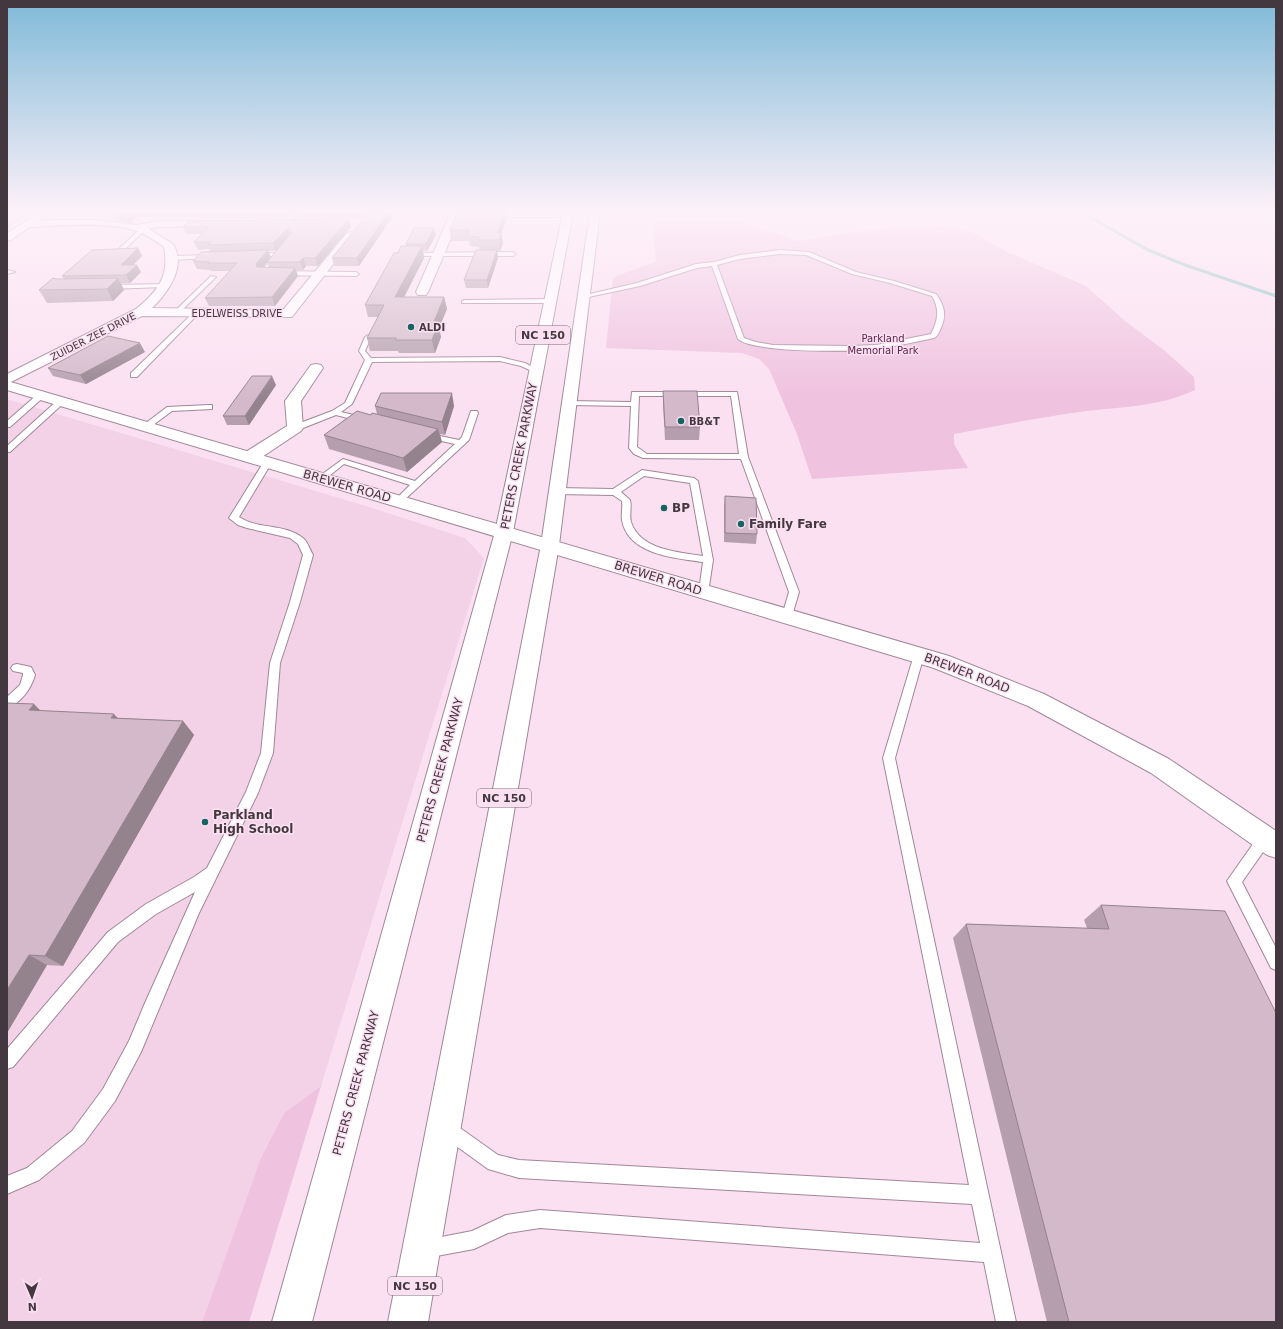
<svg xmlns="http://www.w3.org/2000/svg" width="1283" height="1329" viewBox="0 0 1283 1329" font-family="'DejaVu Sans',sans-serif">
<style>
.built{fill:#f3d2e8}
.green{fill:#efc2df}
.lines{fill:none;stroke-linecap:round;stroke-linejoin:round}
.stream{stroke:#85c3bf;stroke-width:3}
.lane-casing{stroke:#a08797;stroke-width:2}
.street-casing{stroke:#a08797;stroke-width:2}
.secondary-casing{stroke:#a08797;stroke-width:2}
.primary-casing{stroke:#a08797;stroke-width:2}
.lane{fill:#fff;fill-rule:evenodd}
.street{fill:#fff;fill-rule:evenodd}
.secondary{fill:#fff;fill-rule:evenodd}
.primary{fill:#fff;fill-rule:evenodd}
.wall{fill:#b59fae;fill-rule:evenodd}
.shaded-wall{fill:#94828d}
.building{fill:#d3b9ca;stroke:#94828d}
.poi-dot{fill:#166461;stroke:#fbe0f1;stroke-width:1.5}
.labels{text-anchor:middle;stroke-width:3;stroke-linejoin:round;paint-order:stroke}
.far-street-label{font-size:10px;fill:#43383f;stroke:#fbe0f1}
.far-poi-label{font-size:10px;font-weight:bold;fill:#43383f;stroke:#fbe0f1;text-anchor:start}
.far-park-label{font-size:10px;fill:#5a254b;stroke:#fbe0f1}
.shield{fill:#fbe0f1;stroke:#7a6a74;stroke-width:1}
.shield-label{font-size:11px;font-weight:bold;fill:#43383f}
.street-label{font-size:12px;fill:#43383f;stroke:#fbe0f1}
.poi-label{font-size:12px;font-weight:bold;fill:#43383f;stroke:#fbe0f1;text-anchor:start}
</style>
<rect width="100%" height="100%" fill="#fbe0f1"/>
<!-- built -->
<path class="built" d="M7 399 366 506 465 538 484 558 321 1086 284 1113 261 1159 202 1322H7Z"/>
<!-- green -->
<path class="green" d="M7 213H32L7 229Z
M738 221 798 241 868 230 942 226 972 232 1007 252 1086 286 1125 321 1165 351 1194 377 1195 390C1159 407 1119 407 1079 412 1037 418 996 426 954 434V444L968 468 812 479 797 434 769 369 759 359 742 353 606 348 613 277 656 262 653 222Z
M321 1086 249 1322H202L261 1158 284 1113Z"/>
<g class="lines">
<!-- stream -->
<path class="stream" d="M1083 213 1148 250 1185 265 1276 296"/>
<!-- lane casing -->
<g class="lane-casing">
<path id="lane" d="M293 213H298L287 224H283V222Z
M140 229 145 230 124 250H120V248Z
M780 250 809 252 856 272 894 281 936 294C944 305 947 314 941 328 939 332 938 336 934 338 915 342 896 346 877 349 853 352 754 353 738 339L712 266 697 268 640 286 584 298 581 296 637 283 696 264 714 262 740 255ZM780 254 806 255 852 274 890 283 932 296C940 310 938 320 931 334L876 345 852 346 773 345 756 342 744 338 717 265 740 259Z
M252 253H280L281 254 267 271 356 272 359 274 356 276 263 275 260 273 274 256H254L252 255Z
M409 253 513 252 516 254 513 256H407L406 255Z
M213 255V257L211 258 171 260 168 258 171 256Z
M7 270 15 272 7 274Z
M211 276 216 277 178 314H174V312Z
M167 284 168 285 165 287 107 289 104 287 107 285Z
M464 300 550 299 553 301 550 303H462V301Z
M194 312 199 313 137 377H131V373Z
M368 335 371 337 365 351 371 358 500 357 525 363 540 371 536 373 521 366 500 361 372 362 352 404 341 412 366 418V422H363L336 415 298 430H292V426L332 411 345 403 365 360 359 351 365 337Z
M632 392H667L671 394 667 396H639L637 447 647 454H739L731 396H683L679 394 683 392H737L748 457 799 592 791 619H783L782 616 789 592 741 459 643 458 634 454 629 448 631 406 569 405 565 403 569 401 631 402Z
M39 393H45L46 395 10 427H7V421Z
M59 399H62L66 401 10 452H7V446Z
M209 405H212V409L172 411 149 428H143L142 426 167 407Z
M471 411H477L478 413 469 440 401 503H395L394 501 410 485 344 464 324 480H318L317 478 343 459 415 481 455 444 423 437V433H426L459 440 462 437Z
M265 460H271L272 462 239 517C258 530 286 523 304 539 308 543 310 550 313 555L300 602 280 663 273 753 258 793 199 913 141 1052 115 1101 84 1143 39 1180 7 1194V1176L27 1168 72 1131 103 1089 129 1041 145 1003 195 892 156 914 118 942 13 1067 7 1069V1049L108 932 146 904 194 877 207 868 246 792 261 753 270 663 290 602 303 555 298 544 290 538 247 528 238 525 229 518Z
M642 470 694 478 698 481 713 560 708 593 704 594 699 591 703 562C676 558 628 555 622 520 621 514 623 507 622 501L613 495 557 494 553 491 557 488 613 489ZM644 476 690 483 703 556C678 552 640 550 631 522 629 515 632 507 630 500L621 492Z
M919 651 923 652 924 655 895 758 1016 1322H996L984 1262 540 1228 508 1233 474 1249 426 1258 419 1256 417 1249 419 1242 426 1240 472 1231 506 1215 540 1210 980 1243 972 1204 519 1178 488 1169 441 1135 438 1129 441 1123 447 1120 453 1123 498 1155 519 1160 969 1185 883 758 914 655 915 652Z
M17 664 31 667 35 675C31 689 21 703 7 708V697L20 685 23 675V673L13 671 11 668 13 665Z
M1265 832 1270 834 1272 838 1270 842 1242 882 1276 948V970L1271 968 1227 881 1260 834Z"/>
</g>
<!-- street casing -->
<g class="street-casing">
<path id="street" d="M453 213H572L573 214 568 217H460L428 292 426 295H418L416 292 448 219Z
M56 220H98L137 225 157 221H221L222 223 217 226 157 227 149 229 173 244C187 266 168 293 152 308L283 310 347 233 351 232 356 235 292 317 142 316 7 384V374L136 309C157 292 170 276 164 247 156 241 147 235 137 231 106 221 63 226 30 227L25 224 30 221Z
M316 364 321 365 323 368 301 401 303 428 301 431 256 461 250 462 244 461 242 457 244 453 287 426 285 401 311 365Z"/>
</g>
<!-- secondary casing -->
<g class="secondary-casing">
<path id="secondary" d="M39 213H50L11 240 7 241V233Z
M7 381 949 656 1044 694 1169 759 1276 831V858L1267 855 1151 773 1028 706 934 668 7 390Z"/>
</g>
<!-- primary casing -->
<g class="primary-casing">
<path id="primary" d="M563 213H573L513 532 312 1322H272L495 532Z
M590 213H600L559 545 428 1322H388L541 545Z"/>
</g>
<!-- lane -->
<use href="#lane" class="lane"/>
<!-- street -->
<use href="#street" class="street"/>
<!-- secondary -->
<use href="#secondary" class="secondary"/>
<!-- primary -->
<use href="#primary" class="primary"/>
</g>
<!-- wall -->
<path class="wall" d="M107 213H291L285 218 202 219 201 217H136L130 223 113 220Z
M293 213H395L359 266H334L332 258 364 219 363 218H295Z
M1133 213H1184L1138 215Z
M507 218 501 234 503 243 500 251H497L498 258 488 288H466L464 280 480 250 479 247 470 246 469 241H451L450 230Z
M190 221 351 227 318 266H306L303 270H296L298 276 275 306H209L205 298 230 271H211L210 270 197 269 193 261 210 252 209 249 198 250 194 242 202 234H186L183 227ZM281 245 271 258 268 251H275ZM267 262 269 268 263 267Z
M436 235 427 251H423L424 258 404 297H444L447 309 439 328 441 337 435 353H399L398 351H370L367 338 378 317H368L365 305 398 253 406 246V244Z
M138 248 142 256 133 265 141 272 130 283H121L124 290 113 301 47 303 39 290 56 279H64L62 276Z
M145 352 86 384 53 376 48 368Z
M276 385 249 425H227L223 416Z
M663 391 700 427 699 440H665L663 404Z
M375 406H454L445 435 440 434 442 442 407 472 329 449 324 435 377 414Z
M725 496 757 534 756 544 724 542V506Z
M41 711 118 718 183 721 194 735 63 966 47 965 7 1033Z
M1101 905 1276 1322H1047L953 938 966 924 1087 928 1084 920Z"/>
<!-- shaded-wall -->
<path class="shaded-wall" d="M129 213H134L136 217 130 223 127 215Z
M283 213H291L285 218Z
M388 213H395L359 266 357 258Z
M504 213H506L507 218 501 234 503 243 500 251 499 240 497 233Z
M349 219 351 227 318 266 315 258Z
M288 228 291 236 275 251 273 243Z
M434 228 436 235 427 251 426 244Z
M422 246 424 258 398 309 395 297Z
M138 248 142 256 125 273 121 265Z
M268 250 271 258 259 272 256 264Z
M497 250 498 258 488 288 487 280Z
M303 258 306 266 303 270 300 262Z
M137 265 141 272 130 283 126 275Z
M295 268 298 276 275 306 272 297Z
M118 278 124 290 113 301 107 289Z
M444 297 447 309 439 328 441 337 435 353 432 340 433 324Z
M140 343 145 352 86 384 80 375Z
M272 376 276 385 249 425 245 416Z
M452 393 454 406 445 435 442 422Z
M438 429 442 442 407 472 403 458Z
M34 704 48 718 29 710Z
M114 714 126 727 111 718Z
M183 721 194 735 63 966 45 956Z
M29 955 47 965 7 1033V990Z"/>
<!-- building -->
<path class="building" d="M109 213H129L127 215Z
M364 213H388L357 258H332L365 217 367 214Z
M457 213H504L497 233H501L499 240H478L479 237 468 236 470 230H450Z
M349 219 315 258H303L300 262H267L292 232 288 228 273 243 208 245 211 242H194L209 227H183L190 221Z
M414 228H434L426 244H406Z
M401 246H422L395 297H444L433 324H438L432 340H396V338H367L384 305H365L394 253H398Z
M138 248 121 265H137L126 275 62 276 92 250Z
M268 250 256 264 257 267 295 268 272 297 205 298 237 263H208L209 262 193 261 201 252Z
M476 250H497L487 280H464Z
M53 278 56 279 118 278 107 289 39 290Z
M108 336 140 343 80 375 48 368Z
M252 376H272L245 416H223Z
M663 391H697L700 427H665Z
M381 393H452L442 422 375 406Z
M357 411 371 415 372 413 438 429 403 458 324 435Z
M725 496 756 498 757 534 725 533Z
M7 703 34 704 29 710 114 714 111 718 183 721 45 956 29 955 7 990Z
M1101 905 1225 911 1276 1013V1322H1069L966 924 1109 929Z"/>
<!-- sky -->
<linearGradient id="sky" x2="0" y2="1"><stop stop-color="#80bad8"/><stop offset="0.53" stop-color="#fdf1f9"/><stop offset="1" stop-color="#fdf1f9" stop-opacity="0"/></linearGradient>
<rect width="1283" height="399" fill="url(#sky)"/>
<!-- markers -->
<g class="poi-dot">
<circle cx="411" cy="327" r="4"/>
<circle cx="681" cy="421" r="4"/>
<circle cx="664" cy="508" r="4"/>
<circle cx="741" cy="524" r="4"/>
<circle cx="205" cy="822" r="4"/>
</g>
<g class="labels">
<!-- far-street labels -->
<g class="far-street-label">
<text x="237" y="317">EDELWEISS DRIVE</text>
<text transform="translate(93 336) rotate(-27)" y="4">ZUIDER ZEE DRIVE</text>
</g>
<!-- far-poi labels -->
<g class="far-poi-label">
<text x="419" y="331">ALDI</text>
<text x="689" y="425">BB&amp;T</text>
</g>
<!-- far-park labels -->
<g class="far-park-label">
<text x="883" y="342">Parkland<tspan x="883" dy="12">Memorial Park</tspan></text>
</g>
<!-- shield labels -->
<g class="shield">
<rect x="516" y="326" width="54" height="18" rx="3"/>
<rect x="477" y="789" width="54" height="18" rx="3"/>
<rect x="388" y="1277" width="54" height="18" rx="3"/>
</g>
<g class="shield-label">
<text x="543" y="339">NC 150</text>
<text x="504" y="802">NC 150</text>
<text x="415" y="1290">NC 150</text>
</g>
<!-- street labels -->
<g class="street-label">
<text transform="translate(519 456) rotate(-79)" y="4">PETERS CREEK PARKWAY</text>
<text transform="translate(347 486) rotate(16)" y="4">BREWER ROAD</text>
<text transform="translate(658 578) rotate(17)" y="4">BREWER ROAD</text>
<text transform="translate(967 673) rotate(21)" y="4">BREWER ROAD</text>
<text transform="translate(440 770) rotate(-75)" y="4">PETERS CREEK PARKWAY</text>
<text transform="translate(356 1083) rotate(-75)" y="4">PETERS CREEK PARKWAY</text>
</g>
<!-- poi labels -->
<g class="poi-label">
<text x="672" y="512">BP</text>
<text x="749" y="528">Family Fare</text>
<text x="213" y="819">Parkland<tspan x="213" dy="14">High School</tspan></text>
</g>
</g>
<!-- border -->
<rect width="1283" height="1329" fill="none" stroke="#43383f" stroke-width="16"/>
<!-- north arrow -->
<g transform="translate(32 1297) rotate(178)" stroke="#fbe0f1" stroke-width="3" paint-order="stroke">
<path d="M0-3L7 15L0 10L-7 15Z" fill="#43383f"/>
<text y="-6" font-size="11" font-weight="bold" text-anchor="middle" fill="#43383f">N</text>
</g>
</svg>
